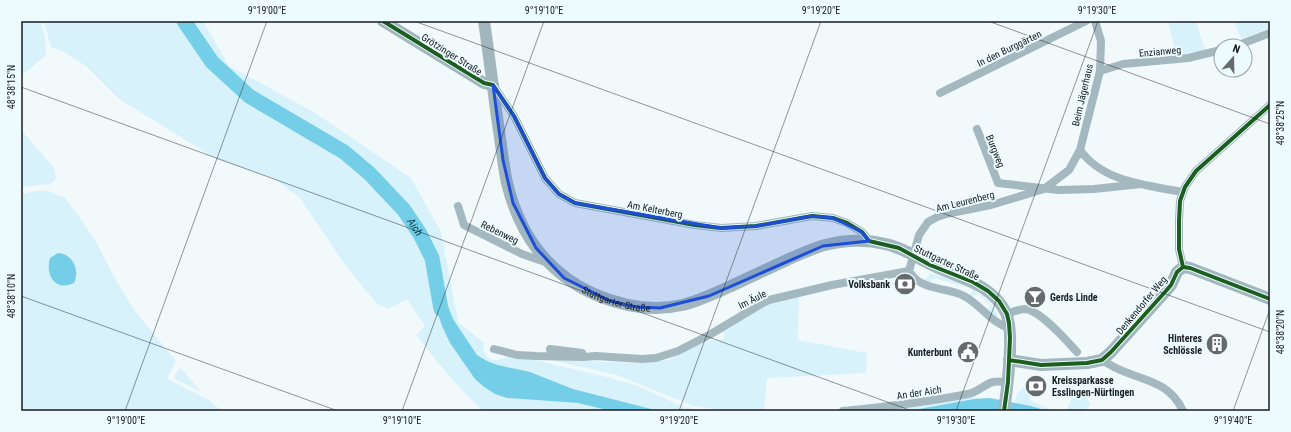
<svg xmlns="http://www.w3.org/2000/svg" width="1291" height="432" viewBox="0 0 1291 432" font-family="'Roboto Condensed',sans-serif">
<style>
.green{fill:#d8f2fb}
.water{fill:#74cee7}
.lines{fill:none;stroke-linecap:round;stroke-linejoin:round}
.river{stroke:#74cee7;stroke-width:15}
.street{stroke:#a4b8bf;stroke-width:8}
.secondary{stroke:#a2b7bd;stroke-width:12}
.cycleway-casing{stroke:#edfbff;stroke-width:6}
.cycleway{stroke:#1b5e20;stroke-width:4}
.marked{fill:#1d4ed8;fill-opacity:0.2;stroke:#1d4ed8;stroke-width:3;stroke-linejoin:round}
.ticks{fill:none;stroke:#191d1f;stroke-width:1;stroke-opacity:0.45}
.labels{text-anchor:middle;stroke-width:4;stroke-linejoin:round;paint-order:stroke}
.street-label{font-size:10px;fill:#191d1f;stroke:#edfbff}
.poi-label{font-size:10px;font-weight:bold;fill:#191d1f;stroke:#edfbff;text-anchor:end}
.water-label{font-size:11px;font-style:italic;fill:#003846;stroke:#edfbff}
.neatline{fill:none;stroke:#191d1f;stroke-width:1.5}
.ticks-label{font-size:10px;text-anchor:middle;fill:#191d1f}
</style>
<rect width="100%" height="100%" fill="#f1f9fb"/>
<!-- green -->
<path class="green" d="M21 21 41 22 45 37 46 55 21 76Z
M42 21H203L229 66 312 111 411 178 441 232 458 322 484 343C482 352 486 361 497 360 501 359 505 357 509 357 518 356 528 358 536 360 569 369 602 374 634 385 658 393 676 407 702 411H659L573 389 530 372 498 365 487 361 477 355 453 319 441 288 437 289V311L442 326 450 343 459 357 507 398 578 403 611 411H483C458 388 437 362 416 335L425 326 407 299 388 309 377 304 348 269 300 198 273 178 218 160 119 99 86 66 64 52 51 47 45 25Z
M1168 21H1196L1205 50 1176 55Z
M1234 21H1270V28L1241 39Z
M21 130 54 168 56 179 50 184 21 187Z
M36 191H49L65 198 74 210 94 238 117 282 135 311 176 361 167 379 209 400 222 411H21V194Z
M930 273C952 279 996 294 999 320L985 309 991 306 978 294 971 296 969 295 973 291 969 288 934 278 929 283 923 280 929 276Z
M799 297 798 340 867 353 866 373 767 378 764 411H723L691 405 617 375 546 359 632 363 668 360 705 341 724 339 723 331 767 305Z
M181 368 201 392 175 379V374Z
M1023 387 1033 395 1029 400 1055 411C1042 411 1028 405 1014 402L1018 393Z
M1075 391H1085L1090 405 1084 411H1066Z
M969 397 982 398 908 411H883Z"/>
<!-- water -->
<path class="water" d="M58 253C73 254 80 270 74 283 55 292 45 275 50 258Z
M441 288 453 319 477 355 487 361 498 365 530 372 573 389 659 411H611L578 403 507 398 495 394 484 387 475 379 450 343 442 326 437 311V289Z
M990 398 1031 406 1047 411H908L974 399Z"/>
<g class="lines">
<!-- river -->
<path class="river" id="s1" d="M184 21 212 62 249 96 344 152 369 173 404 210 420 234 432 258 441 309"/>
<!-- street -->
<path class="street" d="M1236 46 1270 33
M1100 71 1123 64 1188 58 1221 50
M495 88 514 116 545 178 559 194 575 203 695 225 721 228 756 226 812 216 833 218 847 223 862 232 869 241
M940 93 1086 21
M977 129 998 183 1058 190 1094 189 1141 184
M1080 150C1103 182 1146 185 1182 192
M458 206 464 225 522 254 548 263
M1183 267 1179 249V221L1180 201 1185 187 1196 171 1270 105
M909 271 919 235 928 222 937 217 946 214 991 205 1044 189 1069 170 1080 150 1100 71 1101 41 1095 21
M909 271C922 292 944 286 964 296 981 305 991 323 1009 328
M1007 314C1012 312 1019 309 1025 309 1040 310 1066 340 1077 352
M494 349 517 355 536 356 584 357 596 356 642 359 656 358 678 351 711 334 761 304 769 300 832 285 909 271
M550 349 582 353
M1102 360C1107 363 1111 366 1116 368 1142 381 1169 380 1183 411
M843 411C885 407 927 402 968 394 978 392 981 387 990 383 995 380 1002 382 1008 382"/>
<!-- secondary -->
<g class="secondary">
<path d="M383 21 484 83 493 85"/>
<path id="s2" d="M484 21C489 55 493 89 498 124 501 143 503 164 507 183 519 233 547 273 594 294 622 306 652 312 682 305 699 301 715 293 731 286 750 277 770 268 789 259 801 254 813 248 825 245 845 240 865 239 885 244 901 247 914 256 928 263 956 278 991 282 1006 313 1015 332 1007 389 1004 411"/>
<path d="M1009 360 1041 365 1087 363 1102 360 1111 352 1165 292 1171 285 1177 272 1183 267 1190 268 1270 299"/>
</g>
<!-- cycleway casing -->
<g class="cycleway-casing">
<path id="cycleway" d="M383 21 484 83 493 85 514 116 545 178 559 194 575 203 695 225 721 228 756 226 812 216 833 218 847 223 862 232 869 241 899 248 930 265 973 282 988 291 999 301 1007 314 1009 323 1010 338 1008 382 1004 411
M1183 267 1179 249V221L1180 201 1185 187 1196 171 1270 105
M1183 267 1190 268 1270 299
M1009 360 1041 365 1087 363 1102 360 1111 352 1165 292 1171 285 1177 272 1183 267"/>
</g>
<!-- cycleway -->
<use href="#cycleway" class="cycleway"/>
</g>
<!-- marked area -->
<path class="marked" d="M493 85 514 116 545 178 559 194 575 203 721 228 756 226 812 216 833 218 862 232 869 241 823 246 709 296 660 308 636 307 610 301 564 278 536 248 513 203 503 160Z"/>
<!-- ticks -->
<path class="ticks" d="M414 21 1270 332M988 21 1270 124M21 87 912 411M21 296 338 411M125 411 267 21M402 411 544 21M679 411 821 21M956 411 1098 21M1233 411 1270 309"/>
<!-- icons -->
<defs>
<g id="bank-disc" transform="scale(1.15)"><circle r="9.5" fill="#656a6c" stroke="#edfbff"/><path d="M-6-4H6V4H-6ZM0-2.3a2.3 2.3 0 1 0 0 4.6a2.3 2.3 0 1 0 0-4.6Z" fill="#fff"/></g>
<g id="bar-disc" transform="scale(1.15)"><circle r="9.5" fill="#656a6c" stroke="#edfbff"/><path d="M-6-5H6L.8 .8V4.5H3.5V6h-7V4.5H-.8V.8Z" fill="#fff"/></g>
<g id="building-disc" transform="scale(1.15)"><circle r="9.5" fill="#656a6c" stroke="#edfbff"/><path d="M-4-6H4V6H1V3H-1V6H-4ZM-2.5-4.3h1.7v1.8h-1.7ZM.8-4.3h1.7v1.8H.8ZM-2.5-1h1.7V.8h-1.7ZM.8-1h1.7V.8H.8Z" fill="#fff"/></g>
<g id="civic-disc" transform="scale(1.15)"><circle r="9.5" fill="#656a6c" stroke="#edfbff"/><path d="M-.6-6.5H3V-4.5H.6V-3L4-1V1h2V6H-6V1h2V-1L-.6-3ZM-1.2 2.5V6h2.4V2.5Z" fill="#fff"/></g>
</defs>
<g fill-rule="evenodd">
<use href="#bank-disc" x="905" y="284"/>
<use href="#bar-disc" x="1035" y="297"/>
<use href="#building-disc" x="1217" y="344"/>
<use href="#civic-disc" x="968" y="352"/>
<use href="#bank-disc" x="1036" y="386"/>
</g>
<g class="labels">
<!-- street labels -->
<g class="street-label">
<text transform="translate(1009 48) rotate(-26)" y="4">In den Burggärten</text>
<text transform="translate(1160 51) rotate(-5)" y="4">Enzianweg</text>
<text transform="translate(452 54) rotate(32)" y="4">Grötzinger Straße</text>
<text transform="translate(1082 95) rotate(-77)" y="4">Beim Jägerhaus</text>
<text transform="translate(996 151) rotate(68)" y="4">Burgweg</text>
<text transform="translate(965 201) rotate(-14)" y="4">Am Leurenberg</text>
<text transform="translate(655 209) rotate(11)" y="4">Am Kelterberg</text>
<text transform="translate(500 232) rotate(26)" y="4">Rebenweg</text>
<text transform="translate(947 262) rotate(25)" y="4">Stuttgarter Straße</text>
<text dy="4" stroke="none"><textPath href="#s2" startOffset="333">Stuttgarter Straße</textPath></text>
<text transform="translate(752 299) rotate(-27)" y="4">Im Äule</text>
<text transform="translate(1141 305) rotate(-50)" y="4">Denkendorfer Weg</text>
<text transform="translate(919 392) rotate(-9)" y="4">An der Aich</text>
</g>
<!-- poi labels -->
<g class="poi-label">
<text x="890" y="288">Volksbank</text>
<text x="1050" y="301" text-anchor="start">Gerds Linde</text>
<text x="1202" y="342">Hinteres<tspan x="1202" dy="12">Schlössle</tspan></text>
<text x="952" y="356">Kunterbunt</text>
<text x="1052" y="384" text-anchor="start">Kreissparkasse<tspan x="1052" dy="12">Esslingen-Nürtingen</tspan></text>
</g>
<!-- water labels -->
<g class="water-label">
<text dy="4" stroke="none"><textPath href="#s1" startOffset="314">Aich</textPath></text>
</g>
</g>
<!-- border -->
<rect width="1291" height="432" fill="none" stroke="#edfbff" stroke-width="44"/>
<!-- north arrow -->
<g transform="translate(1233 58) rotate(20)"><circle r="19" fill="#edfbff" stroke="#98a2a5"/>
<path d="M0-3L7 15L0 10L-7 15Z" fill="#656a6c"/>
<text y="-6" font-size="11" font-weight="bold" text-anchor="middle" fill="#191d1f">N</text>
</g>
<rect x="22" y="22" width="1247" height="388" class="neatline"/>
<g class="ticks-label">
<text x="267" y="14">9°19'00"E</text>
<text x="544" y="14">9°19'10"E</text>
<text x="821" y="14">9°19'20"E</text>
<text x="1097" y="14">9°19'30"E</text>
<text transform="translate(11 87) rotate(-90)" y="4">48°38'15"N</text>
<text transform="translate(1280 123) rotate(-90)" y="4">48°38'25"N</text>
<text transform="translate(11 296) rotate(-90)" y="4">48°38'10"N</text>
<text transform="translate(1280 332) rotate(-90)" y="4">48°38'20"N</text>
<text x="126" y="424">9°19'00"E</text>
<text x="402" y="424">9°19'10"E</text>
<text x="679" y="424">9°19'20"E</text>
<text x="956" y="424">9°19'30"E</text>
<text x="1233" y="424">9°19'40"E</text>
</g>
</svg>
